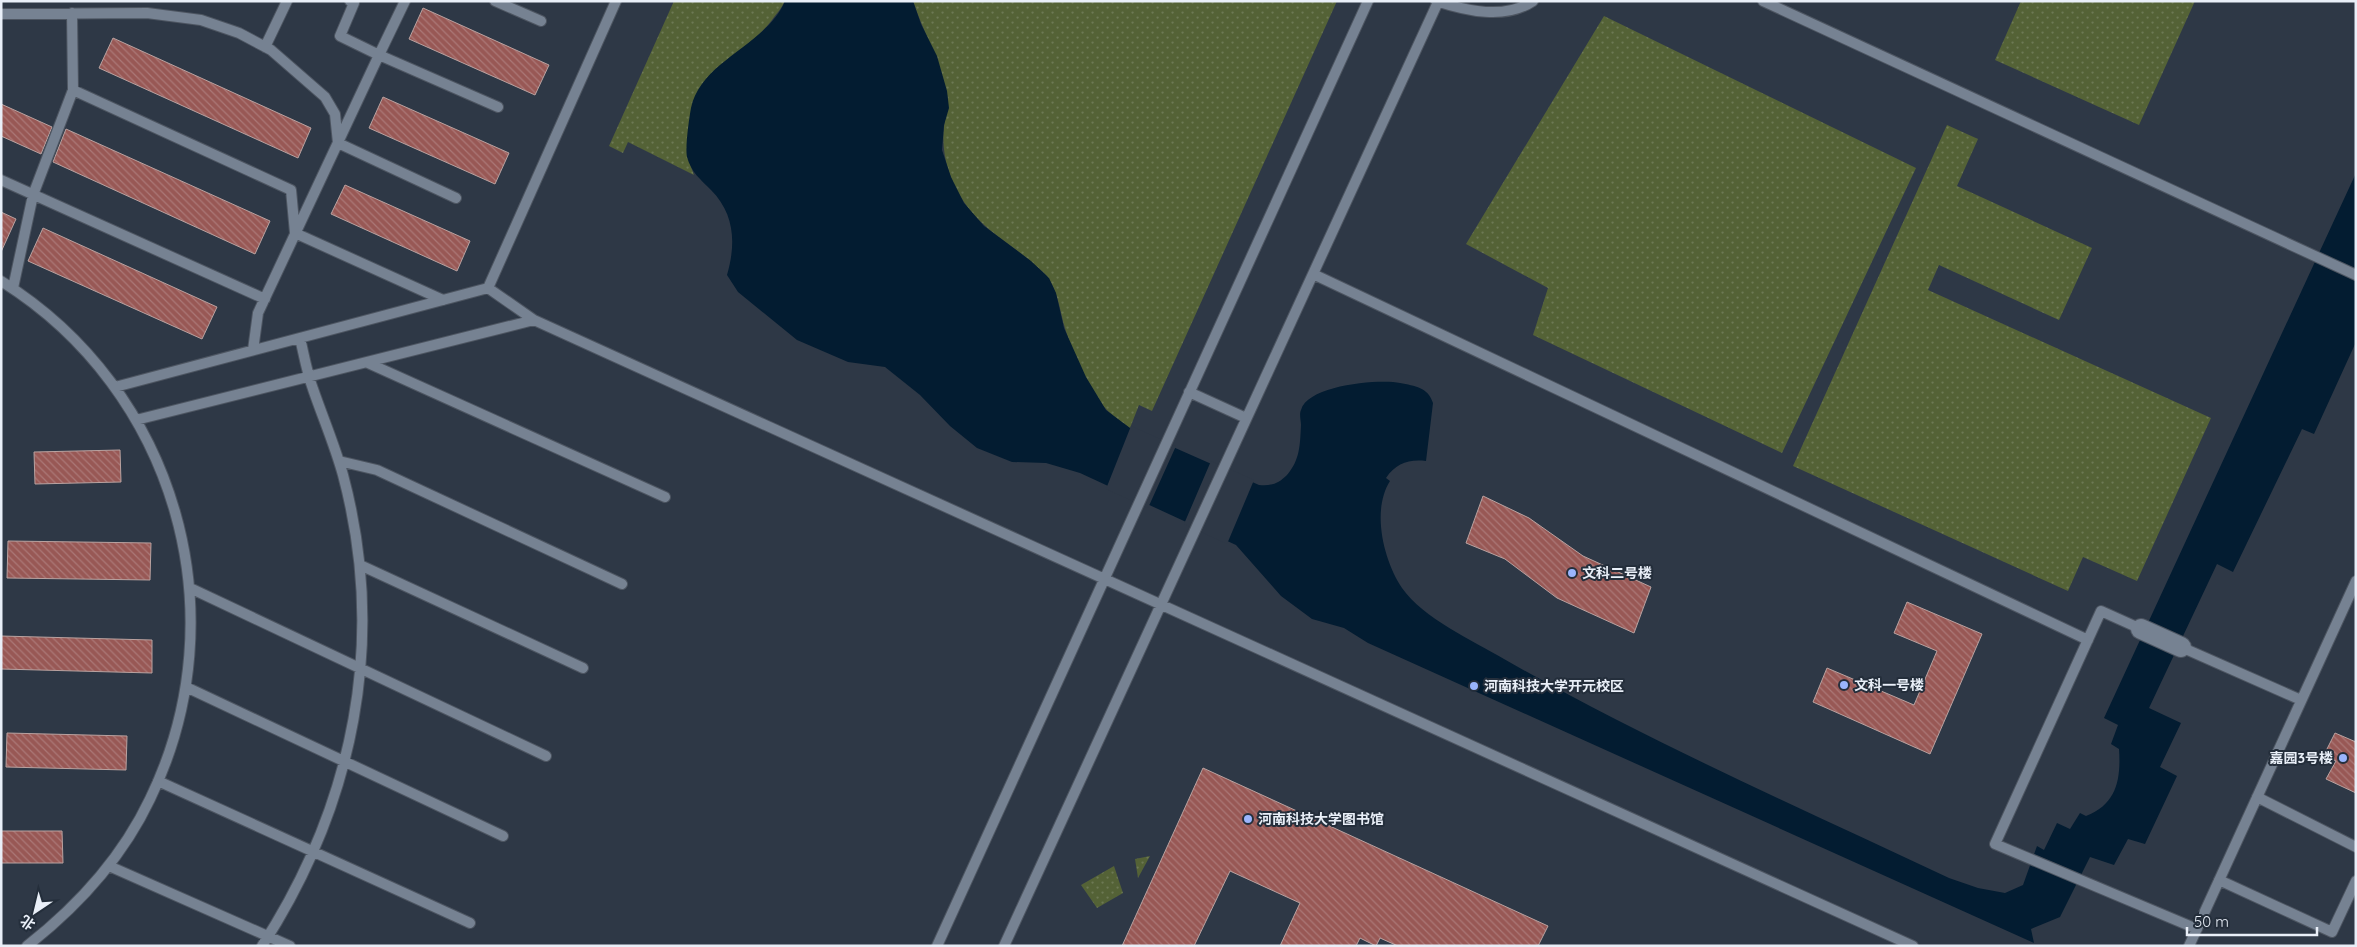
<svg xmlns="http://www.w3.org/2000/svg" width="2357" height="947" viewBox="0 0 2357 947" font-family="Quicksand,'Noto Sans SC',sans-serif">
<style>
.grass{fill:url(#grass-dots)}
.water{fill:#031c31}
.pier{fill:#2e3846}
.building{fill:url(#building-back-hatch);stroke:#b9a2a0}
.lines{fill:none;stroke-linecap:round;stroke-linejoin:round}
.lane-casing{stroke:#4d5561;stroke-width:12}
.street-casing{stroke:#4d5561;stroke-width:22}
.lane{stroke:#768292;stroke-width:10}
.street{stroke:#768292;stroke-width:20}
.poi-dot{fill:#9ab5fd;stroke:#242e3b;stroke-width:2}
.labels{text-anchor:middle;stroke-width:4;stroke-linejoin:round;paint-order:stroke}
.poi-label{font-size:14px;font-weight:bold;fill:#e9eff8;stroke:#242e3b;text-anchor:start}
</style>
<defs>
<pattern id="grass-dots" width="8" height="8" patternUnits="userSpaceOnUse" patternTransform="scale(1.25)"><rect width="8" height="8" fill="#546236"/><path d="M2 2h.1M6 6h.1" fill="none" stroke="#6d7954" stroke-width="1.8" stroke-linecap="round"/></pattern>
<pattern id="building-back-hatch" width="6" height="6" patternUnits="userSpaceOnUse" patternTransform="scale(1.25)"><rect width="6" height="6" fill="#985855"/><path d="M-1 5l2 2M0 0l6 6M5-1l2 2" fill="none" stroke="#ab7877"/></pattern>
</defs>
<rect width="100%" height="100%" fill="#2e3846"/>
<!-- grass -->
<path class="grass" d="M674 1H785C782 8 776 14 772 20 739 62 696 63 690 126 687 148 686 154 694 175L628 142 623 153 609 146Z
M913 1H1337L1152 411 1139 405 1130 428C1122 422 1112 416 1106 409 1089 390 1072 352 1065 328 1060 312 1059 296 1050 281 1048 276 1042 271 1037 267 1014 245 982 230 964 202 949 180 941 154 944 127 946 112 950 105 946 90 939 59 923 31 913 1Z
M2021 1H2195L2139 125 1995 60Z
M1604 16 1916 168 1782 453 1533 335 1548 288 1466 244Z
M1947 125 1978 139 1957 186 2092 248 2059 320 1939 265 1928 290 2211 418 2137 581 2083 557 2068 591 1793 466Z
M1150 856 1138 878 1135 859Z
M1114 866 1123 893 1097 908 1081 885Z"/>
<!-- water -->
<path class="water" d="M785 1H913L921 24 937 56 947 91 949 108 944 125 942 150 951 177 964 203 984 226 1031 261 1049 278 1056 293 1064 328 1086 377 1106 410 1130 428 1259 485C1271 486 1278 484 1287 475 1300 460 1300 445 1301 425 1301 421 1299 414 1301 410 1308 385 1379 379 1400 383 1415 386 1428 387 1433 403L1426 461C1409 459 1396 463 1386 478L1390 481C1371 511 1384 561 1402 588 1423 618 1473 641 1504 659 1647 741 1799 807 1949 878L1978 888 2005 893 2023 885 2037 846 2044 850 2057 823 2070 829 2080 813 2086 816C2117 804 2121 779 2119 749L2111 744 2118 725 2104 718 2356 173V342L2314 434 2302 429 2233 572 2217 564 2149 708 2181 723 2160 767 2177 776 2145 844 2128 839 2114 865 2090 857 2060 917 2031 929 2034 943 1368 643 1344 628 1312 619 1281 596 1236 545 1080 473 1046 463 1012 462 977 448 950 426 920 395 885 367 848 362 797 340 738 292 727 275C736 244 735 214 711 190 701 180 691 172 687 157 685 147 689 119 691 108 701 60 767 45 785 1Z"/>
<!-- pier -->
<path class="pier" d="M1131 426 1176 446 1148 508 1106 489Z
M1211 461 1254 480 1227 544 1184 524Z"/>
<!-- building -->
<path class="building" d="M423 8 549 65 535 95 409 39Z
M113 38 311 128 298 158 99 68Z
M383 97 509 153 495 184 369 128Z
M1 104 52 127 41 154 1 136Z
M66 129 270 221 255 254 53 162Z
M345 185 470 241 457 271 331 214Z
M1 212 16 219 1 252Z
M43 228 217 307 202 339 28 261Z
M120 450 121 482 35 484 34 452Z
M1483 496 1529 518 1583 556 1651 587 1634 633 1557 598 1505 559 1466 543Z
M8 541 151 543 150 580 7 578Z
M1907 602 1982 634 1930 754 1813 702 1827 668 1914 705 1937 651 1894 633Z
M1 636 152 640V673L1 669Z
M7 733 127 736 126 770 6 767Z
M2335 733 2356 742V793L2326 779 2336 761 2324 755Z
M1203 768 1548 926 1538 946H1398L1380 938 1376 946 1360 938 1356 946H1280L1300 903 1230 871 1194 946H1122Z
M1 831H62L63 863H1Z"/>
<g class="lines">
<!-- lane casing -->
<g class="lane-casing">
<path id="lane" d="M350 1 354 3 340 36 379 55 405 1
M495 1 541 21
M616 1 488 288 534 320 1913 946
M1436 1C1467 11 1505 20 1533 1
M1763 1 2356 275
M72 13 73 90 291 190 295 233 443 300
M1 14 147 13 201 20 239 33 271 50 325 97 335 114 338 143 456 198
M265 47 287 1
M1 180 265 299
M1313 274 2088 640
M1 281C176 390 240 614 150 799 122 858 78 906 27 946
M13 288 33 195 73 90
M253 350 258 313 379 55 498 107
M368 363 665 497
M115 387 488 288
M1189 392 1246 418
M136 420 534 320
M339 461 377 470 622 584
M360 565 583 668
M190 588 546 756
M2141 629 2101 611 1995 844 2197 929
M2181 647 2301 700
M186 687 503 836
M158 781 470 923
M2257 797 2356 847
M109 866 290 946
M2219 880 2332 932 2356 881
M262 946C354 804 387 640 343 475 335 446 323 418 313 389 307 373 304 355 300 338
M937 946 1368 1
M1004 946 1438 2
M2189 946 2356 581"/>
</g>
<!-- street casing -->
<g class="street-casing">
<path id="street" d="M2141 629 2181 647"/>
</g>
<!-- lane -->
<use href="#lane" class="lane"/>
<!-- street -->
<use href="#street" class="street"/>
</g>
<!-- markers -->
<g class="poi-dot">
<circle cx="1572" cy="573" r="5"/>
<circle cx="1844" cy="685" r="5"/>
<circle cx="1474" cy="686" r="5"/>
<circle cx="2343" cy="758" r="5"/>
<circle cx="1248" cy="819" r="5"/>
</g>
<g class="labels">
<!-- poi labels -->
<g class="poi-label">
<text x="1582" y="578">文科二号楼</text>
<text x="1854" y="690">文科一号楼</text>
<text x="1484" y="691">河南科技大学开元校区</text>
<text x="2333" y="763" text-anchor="end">嘉园3号楼</text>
<text x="1258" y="824">河南科技大学图书馆</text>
</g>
</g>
<!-- border -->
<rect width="2357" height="947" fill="none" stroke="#e9eff8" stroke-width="5"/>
<!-- north arrow -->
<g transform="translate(35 912) rotate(215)" stroke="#242e3b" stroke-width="4" paint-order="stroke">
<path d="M0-4L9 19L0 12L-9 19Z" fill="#e9eff8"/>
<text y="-8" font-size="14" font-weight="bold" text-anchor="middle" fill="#e9eff8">北</text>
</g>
<!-- scale -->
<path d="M2187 927v8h130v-8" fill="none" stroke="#e9eff8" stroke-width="2.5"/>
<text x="2194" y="927" font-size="15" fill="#e9eff8" stroke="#242e3b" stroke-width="4" paint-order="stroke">50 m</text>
</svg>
